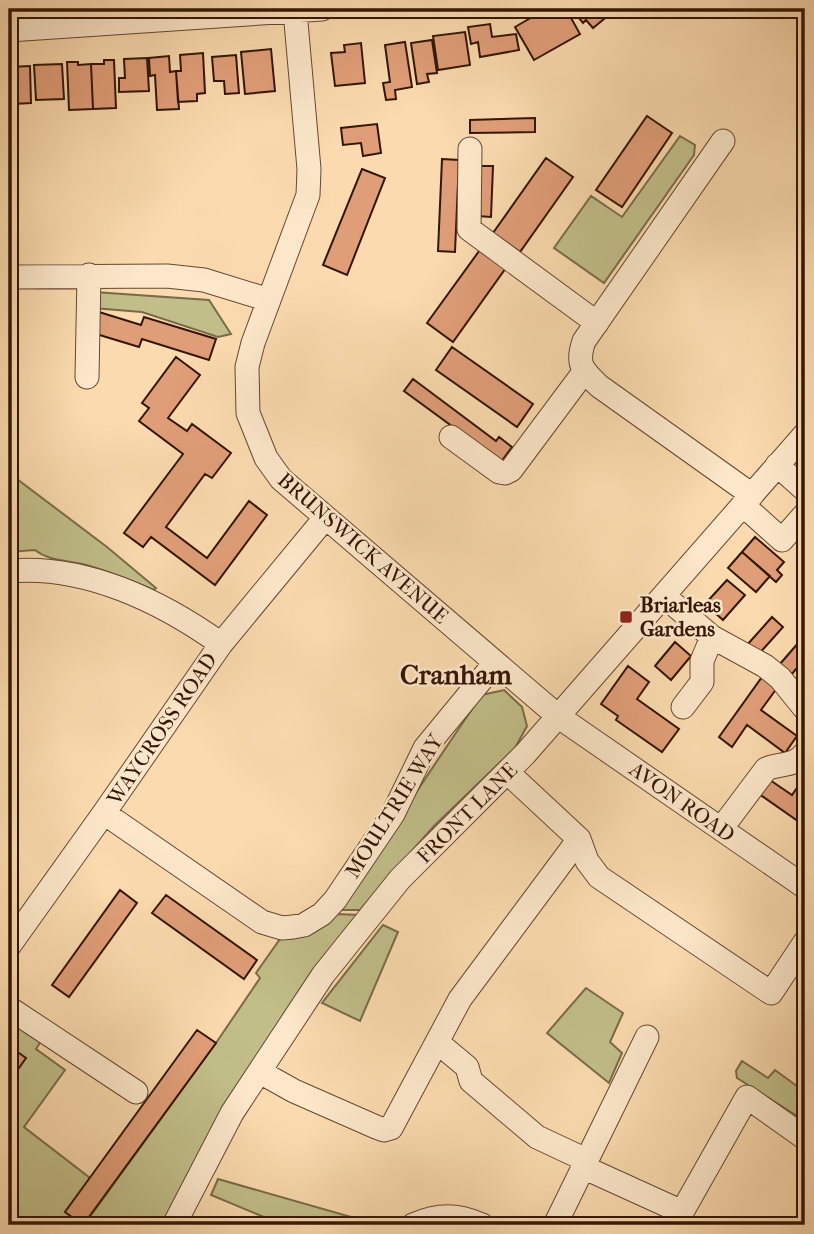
<svg xmlns="http://www.w3.org/2000/svg" width="814" height="1234" viewBox="0 0 814 1234" font-family="'IM FELL French Canon',serif">
<style>
.green{fill:#c1be89;stroke:#7a6a48;stroke-width:2}
.building{fill:#e09e78;stroke:#341606;stroke-width:2}
.lines{fill:none;stroke-linecap:round;stroke-linejoin:round}
.minor-casing{stroke:#664730;stroke-width:25}
.minor{stroke:#fce7ca;stroke-width:23}
.poi-dot{fill:#8f2418;stroke:#fce7ca;stroke-width:2.5}
.labels{text-anchor:middle;stroke-width:5;stroke-linejoin:round;paint-order:stroke}
.street-label{font-size:21px;fill:#341606;stroke:#fce7ca}
.poi-label{font-size:21px;font-weight:bold;fill:#341606;stroke:#fce7ca;text-anchor:start}
.district-label{font-size:28px;font-weight:bold;fill:#341606;stroke:#fce7ca}
</style>
<rect width="100%" height="100%" fill="#fadaae"/>
<filter id="stains"><feTurbulence type="fractalNoise" baseFrequency=".00286" numOctaves="4"/><feColorMatrix values="0 0 0 0 .2 0 0 0 0 .09 0 0 0 0 .02 0 0 0 .5 -.17"/></filter>
<radialGradient id="worn" r=".72"><stop offset=".6" stop-color="#630" stop-opacity="0"/><stop offset="1" stop-color="#630" stop-opacity=".3"/></radialGradient>
<!-- green -->
<path class="green" d="M680 136 695 145 694 155 604 283 554 248 591 196 622 217Z
M94 292 209 300 231 334 218 337 142 312 93 308Z
M9 473 107 547 156 588 154 590C130 580 107 570 82 564 65 560 49 561 35 550L9 552Z
M504 690 522 707 527 726 515 748 434 826 360 910H337C387 839 432 766 482 695Z
M337 914 359 915C281 1011 216 1114 162 1225H84L216 1043 260 978 256 973 280 939C304 939 320 932 337 914Z
M383 925 398 932 360 1021 322 1003Z
M586 988 623 1013 610 1042 622 1053 609 1083 547 1033Z
M9 1013 43 1038 36 1049 65 1070 24 1127 90 1178 65 1212 83 1225H9Z
M742 1061 768 1078 775 1070 805 1092V1121L737 1078 736 1071Z
M218 1179 379 1225H283L211 1195Z"/>
<!-- building -->
<path class="building" d="M546 9H566L580 34 534 60 515 27Z
M572 9H614L615 10 593 28 586 20 583 23Z
M490 24 492 37 516 34 519 50 480 57 478 42 471 44 468 27Z
M465 32 470 65 438 70 433 36Z
M432 40 437 73 427 74 429 82 417 84 411 43Z
M405 42 412 87 395 90 396 99 386 100 383 83 390 82 385 45Z
M361 43 365 83 335 86 331 53 345 52 344 45Z
M271 49 275 91 245 94 241 52Z
M203 53 205 93 197 94V101L178 102 176 71H181L180 55Z
M236 55 239 93 225 94 224 81H214L212 57Z
M169 56 170 72 176 71 179 109 157 110 155 75 150 76 149 58Z
M147 58 149 91 119 92V78H125L124 59Z
M104 60H114L116 108 93 109 91 64H104Z
M67 62H78V65L91 64 93 109 69 110Z
M62 64 64 99 36 100 34 65Z
M30 66 31 103 13 104V92H9V67Z
M647 116 672 133 622 207 596 190Z
M535 118V132L470 133V120Z
M377 124 381 153 363 156 361 143 343 145 341 128Z
M546 158 573 177 520 252 493 233Z
M442 159 459 160 455 252 438 251Z
M480 166H493L491 217 477 216Z
M362 169 385 178 347 275 323 265Z
M482 247 508 265 453 342 427 323Z
M99 312 141 325 144 317 216 339 209 360 142 339 139 347 93 333Z
M452 347 533 404 517 427 436 370Z
M176 357 200 375 168 418 187 431 192 424 231 453 212 478 205 474 166 527 207 558 249 501 267 515 215 585 151 537 143 547 124 533 183 454 139 421 149 408 142 403Z
M413 379 496 441 499 437 512 447 501 462 404 391Z
M755 537 784 562 777 570 782 575 776 582 742 552Z
M742 552 770 576 756 592 728 568Z
M727 580 745 595 723 620 705 604Z
M772 617 783 627 758 655 747 645Z
M675 642 691 656 671 680 655 666Z
M799 642 805 647V658L792 674 780 664Z
M628 666 649 682 637 699 679 729 662 752 616 720 618 716 601 704Z
M762 677 777 688 761 710 797 736 785 753 747 725 732 747 719 737Z
M805 776V826L759 794 770 780 792 795Z
M120 890 137 903 69 997 52 985Z
M166 895 257 960 244 979 152 913Z
M197 1030 216 1043 83 1225 65 1212Z
M9 1046 26 1058 9 1082Z"/>
<g class="lines">
<!-- minor casing -->
<g class="minor-casing">
<path id="minor" d="M295 11 309 169 308 195 253 343 247 367 248 413 266 458 281 479 559 717 805 887
M9 30 322 9
M723 141 584 341C576 364 582 370 599 386L752 495
M470 149 469 229 597 323
M9 277 167 276 204 280 269 300
M87 377 89 275
M451 437 499 472 505 473 511 470 584 372
M777 465 805 490
M743 505 782 540 805 514
M9 571C84 564 161 601 221 644
M664 596 712 637 765 666 780 678 805 709
M683 707 702 682V661L712 637
M507 772 579 839 587 861 599 877 771 993 805 942
M104 813 262 922 282 928 293 927 304 925 322 914 335 900 393 814 425 748 495 663
M721 829 766 769C780 763 795 767 805 753
M9 946 104 813 221 644 325 518
M9 1008 136 1092
M443 1047 467 1067 471 1081 537 1137 586 1160
M260 1072 294 1091 376 1127 384 1130 391 1128 460 999 579 839
M583 1167 682 1212 747 1097 805 1138
M174 1225 232 1113 323 975 400 879 525 754 805 434
M413 1225C438 1214 457 1214 482 1225
M555 1225 647 1037"/>
</g>
<!-- minor -->
<use href="#minor" class="minor"/>
</g>
<!-- markers -->
<rect class="poi-dot" x="619" y="610" width="14" height="14" rx="3.5"/>
<g class="labels">
<!-- street labels -->
<g class="street-label">
<text transform="translate(363 548) rotate(41)" y="7">BRUNSWICK AVENUE</text>
<text transform="translate(162 729) rotate(-56)" y="7">WAYCROSS ROAD</text>
<text transform="translate(682 802) rotate(35)" y="7">AVON ROAD</text>
<text transform="translate(394 806) rotate(-58)" y="7">MOULTRIE WAY</text>
<text transform="translate(467 813) rotate(-45)" y="7">FRONT LANE</text>
</g>
<!-- poi labels -->
<g class="poi-label">
<text x="640" y="612">Briarleas<tspan x="640" dy="24">Gardens</tspan></text>
</g>
<!-- district labels -->
<g class="district-label">
<text x="456" y="684">Cranham</text>
</g>
</g>
<!-- margin -->
<rect width="814" height="1234" fill="none" stroke="#fadaae" stroke-width="35"/>
<rect x="10" y="10" width="793" height="1213" fill="none" stroke="#341606" stroke-width="3.5"/>
<rect x="18" y="18" width="779" height="1199" fill="none" stroke="#341606" stroke-width="2"/>
<rect width="100%" height="100%" filter="url(#stains)"/>
<rect width="100%" height="100%" fill="url(#worn)"/>
</svg>
